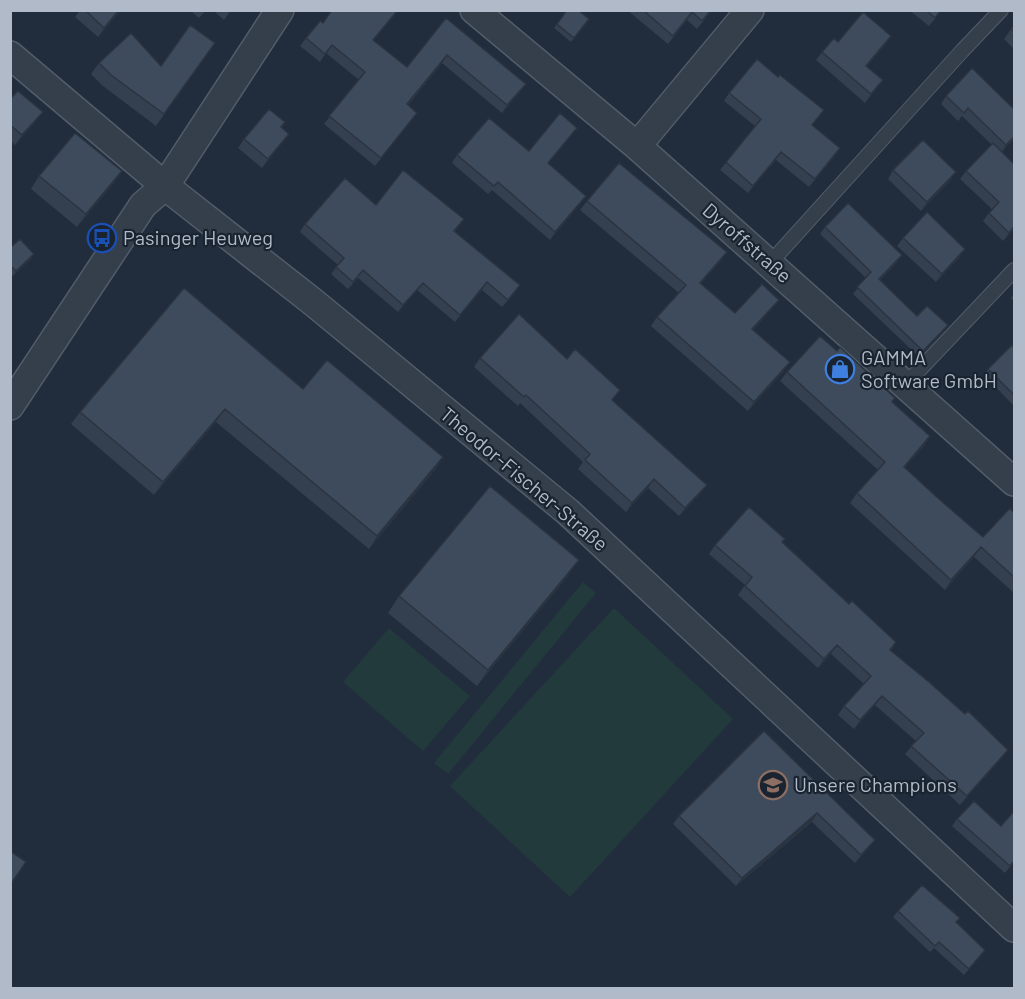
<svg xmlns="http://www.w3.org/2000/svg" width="1025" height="999" viewBox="0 0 1025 999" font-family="Barlow,sans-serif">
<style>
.green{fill:#233a3d}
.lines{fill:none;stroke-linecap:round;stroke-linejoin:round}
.service-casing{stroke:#535d6a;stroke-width:16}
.minor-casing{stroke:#535d6a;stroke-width:30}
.service{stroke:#353f4c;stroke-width:14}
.minor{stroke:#353f4c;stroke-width:27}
.wall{fill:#34404f}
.shaded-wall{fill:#2b3440}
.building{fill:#3d4b5c;stroke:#2b3440;stroke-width:1.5}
.labels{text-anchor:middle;stroke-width:4.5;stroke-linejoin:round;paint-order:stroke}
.poi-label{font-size:20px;fill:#b0bac8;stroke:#1a2431;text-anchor:start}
.street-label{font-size:20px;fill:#b0bac8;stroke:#1a2431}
</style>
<rect width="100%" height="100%" fill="#212d3c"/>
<!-- green -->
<path class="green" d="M583 582 596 593 448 774 434 763Z
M614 608 733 719 570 897 450 786Z
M389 628 470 696 423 751 343 682Z"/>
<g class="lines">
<!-- service casing -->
<g class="service-casing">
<path id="service" d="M770 263 962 51 1001 10
M906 384 1014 270"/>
</g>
<!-- minor casing -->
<g class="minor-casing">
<path id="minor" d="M474 10 637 146 1014 482
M10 55 165 186 313 302 568 512 1014 928
M637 146 750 10
M10 406 143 205 165 186 280 10"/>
</g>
<!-- service -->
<use href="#service" class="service"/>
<!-- minor -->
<use href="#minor" class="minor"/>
</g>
<!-- wall -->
<path class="wall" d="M80 10H121L98 37 75 17Z
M190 10H206L199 18Z
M213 10H231L224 20Z
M567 10 589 19 571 42 554 28Z
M627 10H712L697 29 687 20 668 44Z
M909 10H942L929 26Z
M446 18 526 84 520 92 502 113 442 63 408 105 417 113 375 166 324 124 359 80 326 53 320 62 300 46 306 38 323 23 374 41 407 67Z
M1014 25V49L1004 39Z
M838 42 886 44 867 66 877 88 865 103 816 60 822 52Z
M215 43 156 126 103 86 91 74 99 63 161 66Z
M972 68 1014 139 1002 152 1014 229 1003 241 983 221 992 209 960 179 966 171 992 145 962 116 958 121 941 104 946 96Z
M729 93 818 118 812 126 835 156 809 187 776 160 748 193 720 170 755 126 724 101Z
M10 99 36 121 15 145 10 140Z
M577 128 548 163 586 196 580 204 550 240 492 190 488 194 452 163 457 155 529 151Z
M244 139 283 142 262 168 238 148Z
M893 170 950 181 921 211 888 179Z
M122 171 113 184 77 227 31 189 39 176Z
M587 201 721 261 701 283 735 313 779 300 772 309 753 330 784 371 748 411 651 326 657 317 679 293 580 210Z
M376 205 464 219 455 231 515 292 502 307 482 290 455 322 417 290 398 312 358 278 348 289 331 274 338 265 300 232 305 224Z
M825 227 898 261 880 280 917 316 948 325 943 332 919 357 853 294 866 278 820 234Z
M903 238 959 258 936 282 897 246Z
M10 248 34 254 31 259 13 276 10 273Z
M1014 293V301L1011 298Z
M1014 348V406L984 375 988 369Z
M837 351 930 436 924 446 905 467 939 499 983 537 1014 513V593L974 557 945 590 850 503 857 493 878 470 780 381 787 372Z
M480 358 613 401 700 494 679 516 648 488 626 512 578 469 583 462 520 403 518 406 474 367Z
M303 389 443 457 435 470 369 549 216 422 154 495 71 424 80 412Z
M783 542 849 604 896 642 891 651 1002 758 960 805 905 754 916 741 875 705 854 729 838 715 844 706 864 684 831 654 818 668 738 595 745 585 709 554 715 545Z
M568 576 477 686 388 613 399 596Z
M764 731 869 848 855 863 812 822 736 886 673 824 679 816Z
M957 819 1014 862 1005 873 952 826Z
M898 911 956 923 980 957 964 975 934 948 930 952 893 917Z"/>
<!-- shaded-wall -->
<path class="shaded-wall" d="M119 10H121L98 37 104 28Z
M398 10H399L368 48 373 40Z
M891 36 886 44 860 74 866 66Z
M447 55 442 63 401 112 407 104Z
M883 80 877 88 865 103 871 94Z
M526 84 520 92 502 113 507 105Z
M43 112 36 121 15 145 22 135Z
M577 128 571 136 542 171 548 163Z
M289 134 283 142 262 168 268 159Z
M1014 137V139L1001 153 1006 145Z
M840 148 835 156 809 187 815 179Z
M781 152 776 160 748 193 753 186Z
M122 171 113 184 77 227 86 214Z
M956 172 950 181 921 211 927 202Z
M586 196 580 204 550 240 555 232Z
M1014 227V229L1003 241 1009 233Z
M965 249 959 258 936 282 942 274Z
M727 252 721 261 694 291 700 283Z
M34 254 31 259 13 276 16 271Z
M902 255 898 261 874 285 879 279Z
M487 282 482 290 455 322 460 315Z
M423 283 417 290 398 312 403 305Z
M779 300 772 309 746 337 752 329Z
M948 325 943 332 919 357 923 351Z
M790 362 784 371 748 411 754 402Z
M225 409 216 422 154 495 163 482Z
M930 436 924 446 897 476 904 467Z
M443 457 435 470 369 549 377 536Z
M654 479 648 488 626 512 632 503Z
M707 485 700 494 679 516 685 508Z
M981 547 974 557 945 590 951 580Z
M579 560 568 576 477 686 488 670Z
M837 645 831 654 818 668 824 659Z
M882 696 875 705 854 729 860 720Z
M1008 750 1002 758 960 805 967 796Z
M817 813 812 822 736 886 742 878Z
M875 840 869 848 855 863 861 855Z"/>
<!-- building -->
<path class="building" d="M85 10H119L104 28Z
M332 10H398L373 40 407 67 446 18 526 84 507 105 447 55 407 104 417 113 381 158 329 116 365 72 332 45 325 54 306 38 320 21 323 23Z
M567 10H578L589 19 574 38 557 24Z
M643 10H711L702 21 692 12 673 36Z
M926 10H941L935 18Z
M863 12 891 36 866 66 883 80 871 94 822 52 834 38 838 42Z
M190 25 215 43 164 114 111 75 99 63 131 33 161 66Z
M1014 25V32L1011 29Z
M757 59 778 77 780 75 824 110 812 125 840 148 815 179 781 152 753 186 726 162 761 119 729 93Z
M972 68 1014 109V137L1006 145 968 108 964 113 946 96Z
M18 91 43 112 22 135 10 125V99Z
M269 109 285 122 281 127 289 134 268 159 244 139Z
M560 113 577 128 548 163 586 196 555 232 498 182 494 186 457 155 489 118 529 151Z
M75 133 122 171 86 214 39 176Z
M923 140 956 172 927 202 893 170Z
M993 143 1014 164V227L1009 233 989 213 999 202 966 171Z
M619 163 727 252 700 283 735 313 762 284 779 300 752 329 790 362 754 402 657 317 686 285 587 201Z
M403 170 464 219 454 231 520 285 508 300 487 282 460 315 423 283 403 305 363 270 353 282 336 267 344 258 305 224 345 178 376 205Z
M848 203 902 255 879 279 917 316 927 306 948 325 923 351 857 287 871 272 825 227Z
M927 212 965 249 942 274 903 238Z
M20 239 34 254 16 271 10 265V248Z
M184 288 303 389 327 360 443 457 377 536 225 409 163 482 80 412Z
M519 314 567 359 575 349 620 390 612 400 707 485 685 508 654 479 632 503 585 460 590 454 526 395 524 397 480 358Z
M820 336 837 351 840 347 895 398 892 402 930 436 904 467 939 499 983 537 1010 508 1014 513V577L981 547 951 580 857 493 885 462 787 372Z
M1012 345 1014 348V395L988 369Z
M490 486 579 560 488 670 399 596Z
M749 507 785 539 782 542 849 604 852 601 896 642 890 650 929 682 965 714 968 711 1008 750 967 796 911 746 924 733 882 696 860 720 844 706 871 676 837 645 824 659 745 586 752 577 715 545Z
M764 731 875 840 861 855 817 813 742 878 679 816Z
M974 801 1001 826 1014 811V861L1010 866 957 819Z
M10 851 26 862 10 885Z
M922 885 960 918 956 922 985 950 969 969 939 942 935 946 898 911Z"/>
<!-- icons -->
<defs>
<g id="bus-ring" transform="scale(1.5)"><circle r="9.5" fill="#1a2431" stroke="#1a4fb4" stroke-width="1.5"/><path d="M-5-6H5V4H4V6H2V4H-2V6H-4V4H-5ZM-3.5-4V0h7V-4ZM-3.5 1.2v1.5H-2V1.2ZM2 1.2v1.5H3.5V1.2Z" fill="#1a4fb4"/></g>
<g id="shop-ring" transform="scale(1.5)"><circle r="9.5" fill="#1a2431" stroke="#3f7fe0" stroke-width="1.5"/><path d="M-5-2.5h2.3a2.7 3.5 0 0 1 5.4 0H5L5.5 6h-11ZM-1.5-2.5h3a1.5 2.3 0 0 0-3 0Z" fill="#3f7fe0"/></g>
<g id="school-ring" transform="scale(1.5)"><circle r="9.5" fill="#1a2431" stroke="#8d6e63" stroke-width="1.5"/><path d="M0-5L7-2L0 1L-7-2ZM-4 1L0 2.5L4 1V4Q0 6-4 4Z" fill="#8d6e63"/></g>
</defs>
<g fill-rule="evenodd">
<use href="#bus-ring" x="102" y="238"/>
<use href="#shop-ring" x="840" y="369"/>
<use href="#school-ring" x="773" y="785"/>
</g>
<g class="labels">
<!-- poi labels -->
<g class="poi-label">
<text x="123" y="245">Pasinger Heuweg</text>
<text x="861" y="365">GAMMA<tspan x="861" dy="23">Software GmbH</tspan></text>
<text x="794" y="792">Unsere Champions</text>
</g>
<!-- street labels -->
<g class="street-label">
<text transform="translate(747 243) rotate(41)" y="7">Dyroffstraße</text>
<text transform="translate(524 479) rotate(40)" y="7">Theodor-Fischer-Straße</text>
</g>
</g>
<!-- border -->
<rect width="1025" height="999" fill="none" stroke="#b0bac8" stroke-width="24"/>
</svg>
